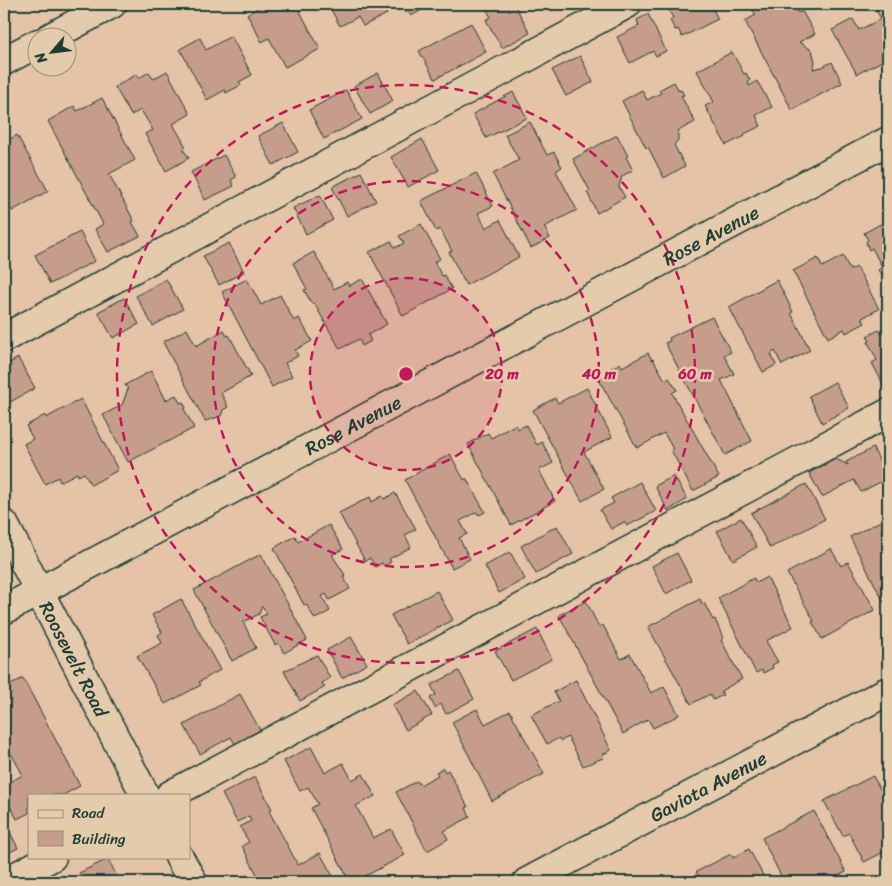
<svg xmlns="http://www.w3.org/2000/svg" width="892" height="886" viewBox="0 0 892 886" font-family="Sriracha,sans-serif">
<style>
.building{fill:#c69d8b;stroke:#1f3d34}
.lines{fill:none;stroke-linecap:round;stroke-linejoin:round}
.minor-casing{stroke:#1f3d34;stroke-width:31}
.minor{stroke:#e3cbac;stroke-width:28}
.ring{fill:none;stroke:#c2185b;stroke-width:2.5;stroke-dasharray:9 6}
.labels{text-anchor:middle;stroke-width:5;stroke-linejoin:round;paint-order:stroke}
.street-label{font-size:19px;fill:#1f3d34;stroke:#e3cbac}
.centre{fill:#c2185b;stroke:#e3cbac;stroke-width:2.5}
.ring-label{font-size:15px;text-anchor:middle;font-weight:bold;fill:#c2185b;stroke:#e3cbac;stroke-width:5;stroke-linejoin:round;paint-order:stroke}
</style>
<rect width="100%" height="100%" fill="#e4c3a7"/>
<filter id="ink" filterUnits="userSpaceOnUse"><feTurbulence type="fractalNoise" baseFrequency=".02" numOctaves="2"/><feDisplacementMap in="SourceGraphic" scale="10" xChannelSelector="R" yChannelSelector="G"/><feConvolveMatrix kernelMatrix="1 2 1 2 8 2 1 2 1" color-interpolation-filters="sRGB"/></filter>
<g filter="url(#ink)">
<!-- building -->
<path class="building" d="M265 4H296L320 49 285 67 269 38 262 42 247 14Z
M328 4H382L387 14 363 26 358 17 340 26Z
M402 4H431V5L411 16 408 12 406 13Z
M483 4H514L530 33 502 48 486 20 491 17Z
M678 4H710L718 19 682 37 678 29 675 30 670 20 673 18 668 9Z
M749 4H794L798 13 802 11 815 34 799 42 812 50 815 62 813 69 822 67 832 62 842 83 792 110 745 21 756 15Z
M873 4H888V58L857 74 832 30 853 19 859 30 881 19Z
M648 14 666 51 656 56 653 51 630 63 617 37 639 26 637 20Z
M471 23 486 52 435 79 419 51Z
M231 36 252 75 239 82 241 85 226 93 225 90 207 100 180 49 200 38 206 50Z
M732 52 744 74 746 73 750 81 748 83 749 86 757 81 772 107 756 115 761 126 744 134 745 136 726 145 705 106 714 102 697 71Z
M580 56 593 82 566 96 552 70Z
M167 71 190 114 173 124 186 147 183 149 189 158 166 171 145 134 153 130 141 110 131 115 115 87 137 74 139 78 149 72 153 79Z
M378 73 393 101 370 114 354 86Z
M674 82 679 91 681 90 684 95 681 96 695 122 678 131V140L674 145 685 166 664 178 648 147 646 148 622 101 642 90 647 100 661 93 659 90Z
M346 90 362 119 324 139 309 110Z
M513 92 527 118 486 138 473 114Z
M102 98 135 160 109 174 134 221 132 222 140 236 108 252 95 229 103 224 48 121 74 106 77 111Z
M530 122 547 155 554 152 562 167 556 171 577 210 544 227 550 238 531 248 493 174 519 160 505 135Z
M283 123 298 152 273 165 258 136Z
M17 135 48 191 12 211 8 202 4 204V143Z
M617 135 628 156 626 157 633 170 622 176 619 187 625 197 597 213 587 192 590 191 573 159Z
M422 139 439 170 408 187 391 157Z
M224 155 236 177 231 180 234 186 205 200 191 172Z
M361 172 376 201 347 216 332 187Z
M476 173 493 206 478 213 486 228 500 220 519 257 466 285 449 252 452 251 440 229 436 231 421 201Z
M320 195 333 220 306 234 293 208Z
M888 220V277L886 273 881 275 878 270 882 267 872 248 869 250 866 242 868 240 864 233Z
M421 224 440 259 434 262 442 276 444 275 452 289 403 316 369 252 391 241 395 248 404 243 399 236Z
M80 232 95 261 50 284 35 255Z
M229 243 244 272 219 285 203 256Z
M314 252 334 289 347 282 349 286 362 279 387 324 368 335 371 341 362 346 359 339 340 349 314 303 312 304 304 290 307 289 293 263Z
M843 256 850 270 857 267 879 309 862 318 865 323 846 333 844 329 828 338 793 271 818 258 822 267Z
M166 279 183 309 153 326 136 296Z
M247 279 261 305 280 295 294 321 299 318 312 341 295 350 298 356 285 363 292 376 272 387 222 292Z
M777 280 793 312 791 313 810 350 782 365 775 351 771 354 776 365 763 372 729 307Z
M124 298 139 324 113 338 98 312Z
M712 317 731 352 724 355 734 374 721 380 752 441 725 455 665 343 670 341 669 338Z
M187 329 196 346 224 330 227 336 229 335 251 376 221 393 228 407 223 410 221 416 215 418 205 421 163 342Z
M879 330 882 335 888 332V388L886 389 872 363 877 360 868 342 870 341 867 336Z
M648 353 652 360 653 359 665 380 669 378 677 390 672 393 719 477 693 491 671 450 673 449 664 433 637 448 597 376 620 363 622 367Z
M18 358 35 388 5 405 4 366Z
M151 371 166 400 176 395 180 403 183 402 186 408 184 409 194 428 128 462 103 415 122 405 128 389 125 385Z
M835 382 849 408 822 423 809 396Z
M587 388 612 437 584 452 604 489 582 501 533 410 555 398 558 403Z
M81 399 118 470 91 485 84 473 78 476 77 473 60 482 58 477 45 484 24 444 33 439 26 426 45 415 46 418Z
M515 425 518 429 526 425 537 445 542 442 553 463 539 470 555 501 511 525 468 444 488 433 491 438Z
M873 448 888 478 861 492 854 480 822 497 809 473 836 459 848 465 846 462Z
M450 454 464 480 466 478 485 512 479 515 477 512 460 521 467 534 459 538 470 559 452 568 405 480Z
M674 476 687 499 668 511 655 486Z
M640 482 656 511 627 526 624 522 611 529 600 510 614 503 611 498Z
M806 484 825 519 770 548 751 513Z
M395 493 416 529 405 535 411 547 389 559 391 562 384 566 382 563 375 567 370 558 365 561 339 513 370 497 372 502 382 496 384 499Z
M888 517V604L886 606 850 537Z
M741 518 757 547 733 560 717 531Z
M329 525 343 549 332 555 345 575 343 576 350 589 329 600 326 594 322 596 330 611 315 619 306 604 304 605 274 548 295 536 298 542Z
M557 526 573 554 536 574 521 546Z
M831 549 841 566 848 562 875 610 822 639 812 622 814 621 787 573Z
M510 552 525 579 499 593 485 566Z
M677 553 691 580 666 594 652 566Z
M261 554 307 640 284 653 278 643 275 645 260 617 267 614 262 606 259 614 243 622 256 648 232 661 194 590Z
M767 577 793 627 766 641 778 662 772 665 773 668 763 673 762 670 756 673 718 598 754 578 756 583Z
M437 591 453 620 407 644 391 615Z
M181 599 220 670 199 682 201 685 165 704 137 656 162 643 158 635 162 632 152 615Z
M700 599 702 604 704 603 713 620 715 619 723 638 721 640 742 679 721 691 723 695 713 700 710 694 691 704 648 627Z
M586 601 599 627 603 625 621 659 630 654 651 693 664 687 679 715 653 728 648 719 623 734 559 615Z
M537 629 552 659 511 680 495 651Z
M351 637 367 664 342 678 327 650Z
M317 655 330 678 322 683 325 687 300 701 284 671Z
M459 671 474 699 446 714 441 704 435 708 430 698 436 695 431 685Z
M23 678 80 786 63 795H29V813L17 819 4 795V785L23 775 4 741V689Z
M576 680 611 750 602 755 603 758 583 766 568 737 561 741 559 738 547 744 531 715 559 701 554 692Z
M418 691 432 715 406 730 392 705Z
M240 694 260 730 235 744 231 737 200 754 184 725Z
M477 709 485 724 510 711 544 774 492 801 452 722Z
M311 747 325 773 343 763 352 780 363 774 375 796 356 806 373 838 391 829 405 855 354 882H350L311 808 318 804 308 787 300 791 284 761Z
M443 768 445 772 448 770 468 807 466 808 470 817 444 831 448 839 427 851 396 792 417 781 420 785 438 775 436 772Z
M873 776 884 796 888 793V860L884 852 864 862 849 833 843 836 824 801Z
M255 777 272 809 269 811 298 865 320 853 336 882H261L242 846 249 842 240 827 251 821 249 816 237 822 222 794Z
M814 811 846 872 834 878 836 882H784L762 838Z
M4 820 18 848 4 855Z
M749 849 766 881 763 882H702L696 872 731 854 733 858Z
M108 859 120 882H84L79 873Z"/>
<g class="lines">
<!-- minor casing -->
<g class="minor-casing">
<g id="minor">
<path d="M49 38 112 4"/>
<path d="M4 61 38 43"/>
<path d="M4 338 627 4"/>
<path id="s1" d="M4 524 145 795"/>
<path id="s2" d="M4 610 888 141"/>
<path d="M170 795 888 413"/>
<path d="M179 857 193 882"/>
<path d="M5 882 52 857"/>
<path id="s3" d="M527 882 888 691"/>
</g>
</g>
<!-- minor -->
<use href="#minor" class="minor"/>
</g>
</g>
<!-- distance rings -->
<circle cx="406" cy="374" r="96" fill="#c2185b" fill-opacity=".12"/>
<g class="ring">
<circle cx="406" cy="374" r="96"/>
<circle cx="406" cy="374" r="193"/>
<circle cx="406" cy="374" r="289"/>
</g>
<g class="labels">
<!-- street labels -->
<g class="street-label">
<text dy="7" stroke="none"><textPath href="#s2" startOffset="800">Rose Avenue</textPath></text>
<text dy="7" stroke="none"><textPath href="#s2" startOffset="395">Rose Avenue</textPath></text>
<text dy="7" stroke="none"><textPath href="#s1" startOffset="152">Roosevelt Road</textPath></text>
<text dy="7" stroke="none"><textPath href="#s3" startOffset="205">Gaviota Avenue</textPath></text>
</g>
</g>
<circle cx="406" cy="374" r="8" class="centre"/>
<g class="ring-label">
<text x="502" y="379">20 m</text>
<text x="599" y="379">40 m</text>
<text x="695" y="379">60 m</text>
</g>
<!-- margin -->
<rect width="892" height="886" fill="none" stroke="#e3cbac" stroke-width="20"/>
<rect x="10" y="10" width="872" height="866" fill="none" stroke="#1f3d34" stroke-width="2" filter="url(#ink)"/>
<!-- legend -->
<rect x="28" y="794" width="162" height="65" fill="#e3cbac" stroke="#95927c"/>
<rect x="38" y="810" width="25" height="8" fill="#e3cbac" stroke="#95927c"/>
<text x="72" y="818" font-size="15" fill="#1f3d34">Road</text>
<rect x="38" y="831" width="25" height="15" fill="#c69d8b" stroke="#95927c"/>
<text x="72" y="844" font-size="15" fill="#1f3d34">Building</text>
<!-- north arrow -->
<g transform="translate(52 52) rotate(242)"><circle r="24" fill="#e3cbac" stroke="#95927c"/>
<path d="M0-4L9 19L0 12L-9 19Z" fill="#1f3d34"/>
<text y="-8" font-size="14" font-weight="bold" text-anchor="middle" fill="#1f3d34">N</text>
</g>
</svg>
